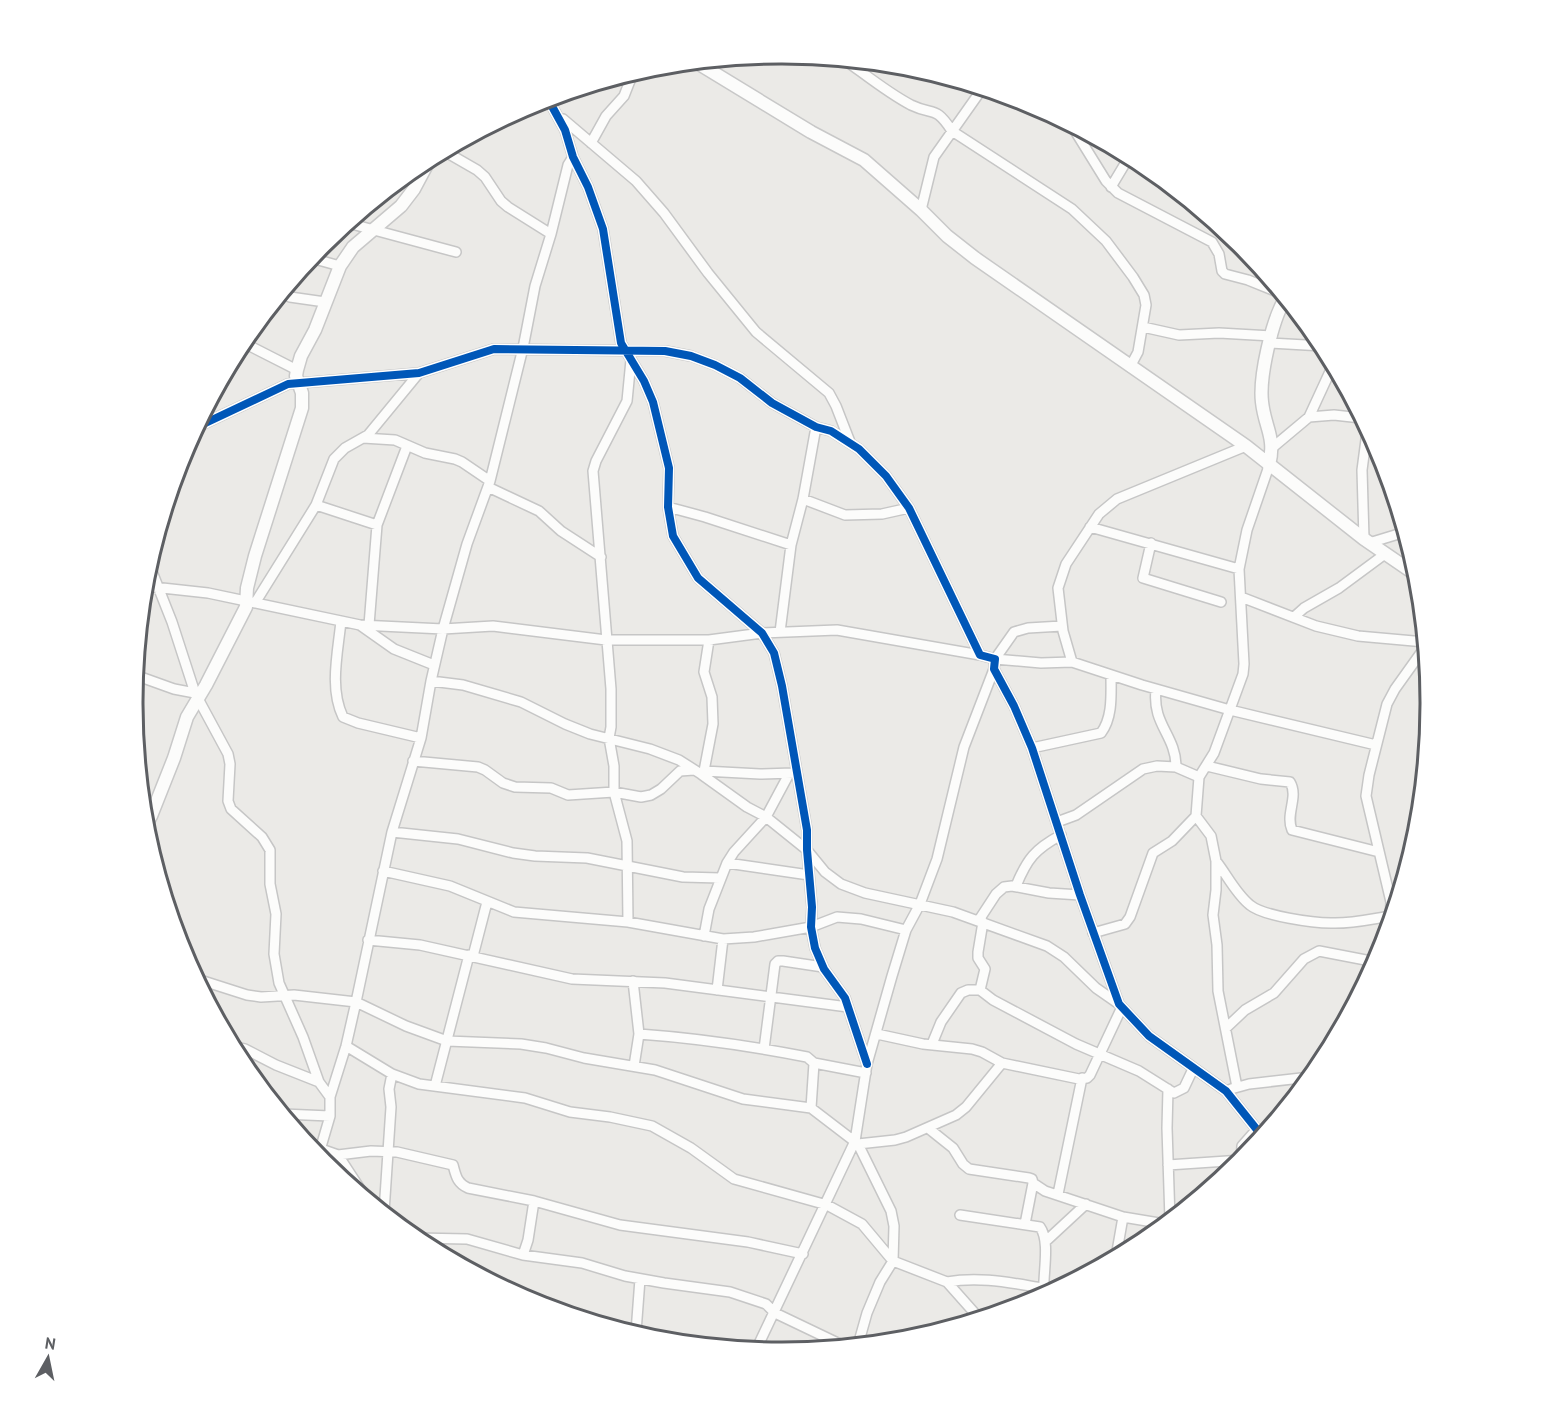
<svg xmlns="http://www.w3.org/2000/svg" width="1563" height="1406" viewBox="0 0 1563 1406" font-family="'PT Sans',sans-serif">
<style>
.lines{fill:none;stroke-linecap:round;stroke-linejoin:round}
.street-casing{stroke:#c6c6c6;stroke-width:12}
.secondary-casing{stroke:#c8c8c8;stroke-width:15}
.street{stroke:#fcfcfb;stroke-width:9}
.secondary{stroke:#fcfcfb;stroke-width:12}
.cycleway-casing{stroke:#fff;stroke-width:11}
.cycleway{stroke:#0057b8;stroke-width:8}
.rim{fill:none;stroke:#5d5f63;stroke-width:3}
</style>
<rect width="100%" height="100%" fill="#ebeae7"/>
<g class="lines">
<!-- street casing -->
<g class="street-casing">
<path id="street" d="M845 60C866 75 888 93 911 105 934 116 935 105 952 131L1072 209 1106 241 1133 277 1144 295 1146 305 1138 352 1130 367
M548 99 565 130 573 157 588 187 603 229 621 343 644 381 653 402 669 468 668 507 673 536 698 578 762 633 774 653 782 686 807 830V850L812 907 811 927 815 948 824 969 845 998 867 1064
M563 119 636 181 664 213 708 273 756 332 829 393 836 406 850 442
M1072 126 1106 181 1118 193 1212 242 1219 254 1222 271 1225 274 1248 280 1280 293
M591 143 606 116 624 96 633 73
M444 151 477 170 485 177 501 201 508 207 551 234
M407 175 420 176
M1111 187 1129 157
M921 210 934 157 982 89
M348 223 456 252
M311 258 340 266
M282 294 290 297 325 302
M1143 327 1179 335 1219 333 1272 336
M242 342 297 370
M1270 343 1323 346
M1309 417 1334 415 1361 418
M197 427 288 384 419 373 494 349 665 351 691 356 715 365 740 378 772 403 816 427 831 431 859 449 886 476 909 508 980 655 995 659 994 669 1014 706 1032 748 1080 895 1119 1004 1149 1036 1226 1091 1262 1136
M363 438 395 440 425 453 455 459 462 462 490 481
M1272 448 1309 417 1333 365
M488 487 539 511 561 531 601 557
M803 499 845 515 882 514 909 508
M316 505 377 525
M668 507 705 517 791 545
M1090 527 1239 569
M1364 539 1362 470 1367 432
M1151 543 1143 578 1221 602
M1369 543 1405 532
M149 564 172 622 195 693 228 754 230 764 228 801 231 809 262 837 270 850V884L276 914 274 954 279 983 303 1037 319 1082 330 1097
M144 586 208 593 360 625 443 629 493 626 606 640H709L762 633 837 630 980 655
M1241 597 1316 626 1358 636 1425 642
M255 603 316 505 334 459 345 448 368 435 419 373
M1294 617 1304 608 1339 588 1385 554
M341 621C338 652 329 688 343 717L358 723 421 738
M360 625 394 649 434 665
M369 625 377 525 407 446
M780 632 791 545 803 499 816 427
M995 659 1041 663 1072 662 1142 685 1230 710 1376 745
M995 659 1014 632 1028 628 1062 626
M1072 662 1063 631 1058 588 1066 564 1099 514 1117 499 1246 446
M135 675 174 689 195 693
M431 681 463 685 521 702 565 724 590 734 650 749 679 760 701 774 747 807 766 817 807 850 825 872 841 884 865 893 953 912 1047 946 1064 957 1096 988 1119 1004
M1156 690C1152 725 1176 735 1176 767
M1032 748 1101 733C1113 717 1111 694 1111 675
M413 761 478 767 485 770 503 783 515 787 551 788 568 795 614 792 641 797 651 795 661 789 680 771 694 770
M1207 766 1261 779 1290 782C1299 797 1285 814 1292 830L1379 852
M704 771 713 724 712 697 704 672 709 640
M701 774 704 771 760 774 793 773
M1057 822 1076 815 1143 769 1157 766 1176 767 1199 777
M392 832 458 839 513 853 535 856 587 858 683 877 720 878
M1216 861C1227 875 1236 894 1250 905 1263 916 1313 923 1331 923 1351 924 1371 919 1391 916
M727 863 809 875
M383 871 450 886 514 912 628 922 723 939 754 937 811 927 837 917 861 919 906 930
M1016 886C1027 859 1035 849 1061 835
M979 920 996 894 1004 887 1012 886 1049 893 1080 895
M1390 920 1391 902 1366 796 1369 775 1387 704 1395 689 1425 647
M628 922 627 841 614 792V766L609 738 611 727V689L593 471 596 461 627 401 631 360
M1093 933 1125 924 1130 917 1153 853 1172 841 1196 816
M704 936 709 909 727 863 734 852 766 817 789 774
M368 940 420 945 572 979 665 983 848 1007
M473 956 487 902
M197 979 247 995 261 997 294 995 356 1002 406 1026 447 1041 521 1044 546 1048 584 1058 655 1070 743 1099 811 1108 858 1144 891 1211 894 1226 893 1261 880 1282 867 1313 858 1345
M633 981 639 1034 634 1066
M717 990 723 939
M980 990 985 969 978 958V952L983 922
M1226 1028 1245 1010 1274 993 1304 959 1319 951 1376 962
M639 1034C695 1038 751 1046 807 1057L814 1063 866 1073
M877 1034 923 1044 972 1049 982 1052 1002 1063 1079 1079 1087 1078 1090 1075 1122 1007
M932 1044 941 1022 961 993 968 990H980L993 1000 1076 1044 1139 1071 1174 1093 1184 1088 1193 1069
M232 1046 245 1049 276 1065 319 1082
M346 1046 392 1074 419 1084 525 1098 570 1112 610 1117 652 1126 691 1148 734 1179 827 1205 862 1224 893 1261 947 1282 979 1318
M764 1049 775 964 778 961H783L823 967
M435 1086 469 955
M1237 1087 1218 991 1217 945 1213 915 1216 890V861L1211 836 1196 816 1199 777 1214 753 1243 674 1244 664 1239 569 1247 530 1269 466
M1168 1089 1167 1128 1170 1220
M1231 1089 1249 1084 1310 1077
M811 1108 814 1063
M283 1114 330 1116
M928 1128 953 1148 963 1164 969 1169 1029 1178 1032 1179 1033 1183 1045 1191 1123 1217 1165 1224
M858 1144 895 1140 906 1137 956 1115 966 1107 1002 1063
M321 1149 338 1155 371 1151 397 1152 453 1165C456 1176 457 1183 468 1188L534 1201 620 1225 748 1242 803 1254
M338 1155 366 1198
M318 1157 330 1116V1097L346 1046 356 1002 392 832 421 738 431 681 443 629 467 544 490 481 523 348 535 286 551 234 568 165 573 157
M1241 1160 1242 1146 1257 1129
M1168 1165 1242 1160
M1058 1194 1082 1078
M384 1212 391 1107 389 1089 392 1074
M960 1215 1040 1227C1051 1242 1042 1276 1044 1295
M1025 1224 1033 1183
M416 1238 467 1239 523 1255 582 1263 625 1276 664 1283 730 1292 766 1304 775 1313 844 1346
M1045 1242 1086 1204
M523 1255 528 1240 534 1201
M1116 1257 1123 1217
M947 1282C980 1276 1011 1283 1043 1288
M621 1329 716 1346
M636 1332 640 1279
M756 1350 855 1141 867 1064 892 976 906 930 920 904 937 859 964 747 994 669"/>
</g>
<!-- secondary casing -->
<g class="secondary-casing">
<path id="secondary" d="M696 62 811 132 864 160 921 210 947 236 975 258 1246 446 1364 539 1418 576
M1269 466C1276 436 1265 429 1262 402 1259 377 1272 320 1285 299
M145 827 151 816 174 758 187 717 206 685 246 607 247 588 255 556 302 408V393L296 376 297 370 301 356 315 330 340 266 353 247 401 206 414 189 430 159"/>
</g>
<!-- street -->
<use href="#street" class="street"/>
<!-- secondary -->
<use href="#secondary" class="secondary"/>
<!-- cycleway casing -->
<g class="cycleway-casing">
<path id="cycleway" d="M548 99 565 130 573 157 588 187 603 229 621 343 644 381 653 402 669 468 668 507 673 536 698 578 762 633 774 653 782 686 807 830V850L812 907 811 927 815 948 824 969 845 998 867 1064
M197 427 288 384 419 373 494 349 665 351 691 356 715 365 740 378 772 403 816 427 831 431 859 449 886 476 909 508 980 655 995 659 994 669 1014 706 1032 748 1080 895 1119 1004 1149 1036 1226 1091 1262 1136"/>
</g>
<!-- cycleway -->
<use href="#cycleway" class="cycleway"/>
</g>
<!-- crop -->
<path d="M0 0H1563V1406H0ZM781 64H782A638 638 0 0 1 1420 702V704A638 638 0 0 1 782 1342H781A638 638 0 0 1 143 704V702A638 638 0 0 1 781 64Z" fill="#fff" fill-rule="evenodd"/>
<path class="rim" d="M781 64H782A638 638 0 0 1 1420 702V704A638 638 0 0 1 782 1342H781A638 638 0 0 1 143 704V702A638 638 0 0 1 781 64Z"/>
<!-- north arrow -->
<g transform="translate(48 1358) rotate(9)" stroke="#ffffff" stroke-width="4.5" paint-order="stroke">
<path d="M0-4.5L10 22L0 15L-10 22Z" fill="#5d5f63"/>
<text y="-9" font-size="16" font-weight="bold" text-anchor="middle" fill="#5d5f63">N</text>
</g>
</svg>
